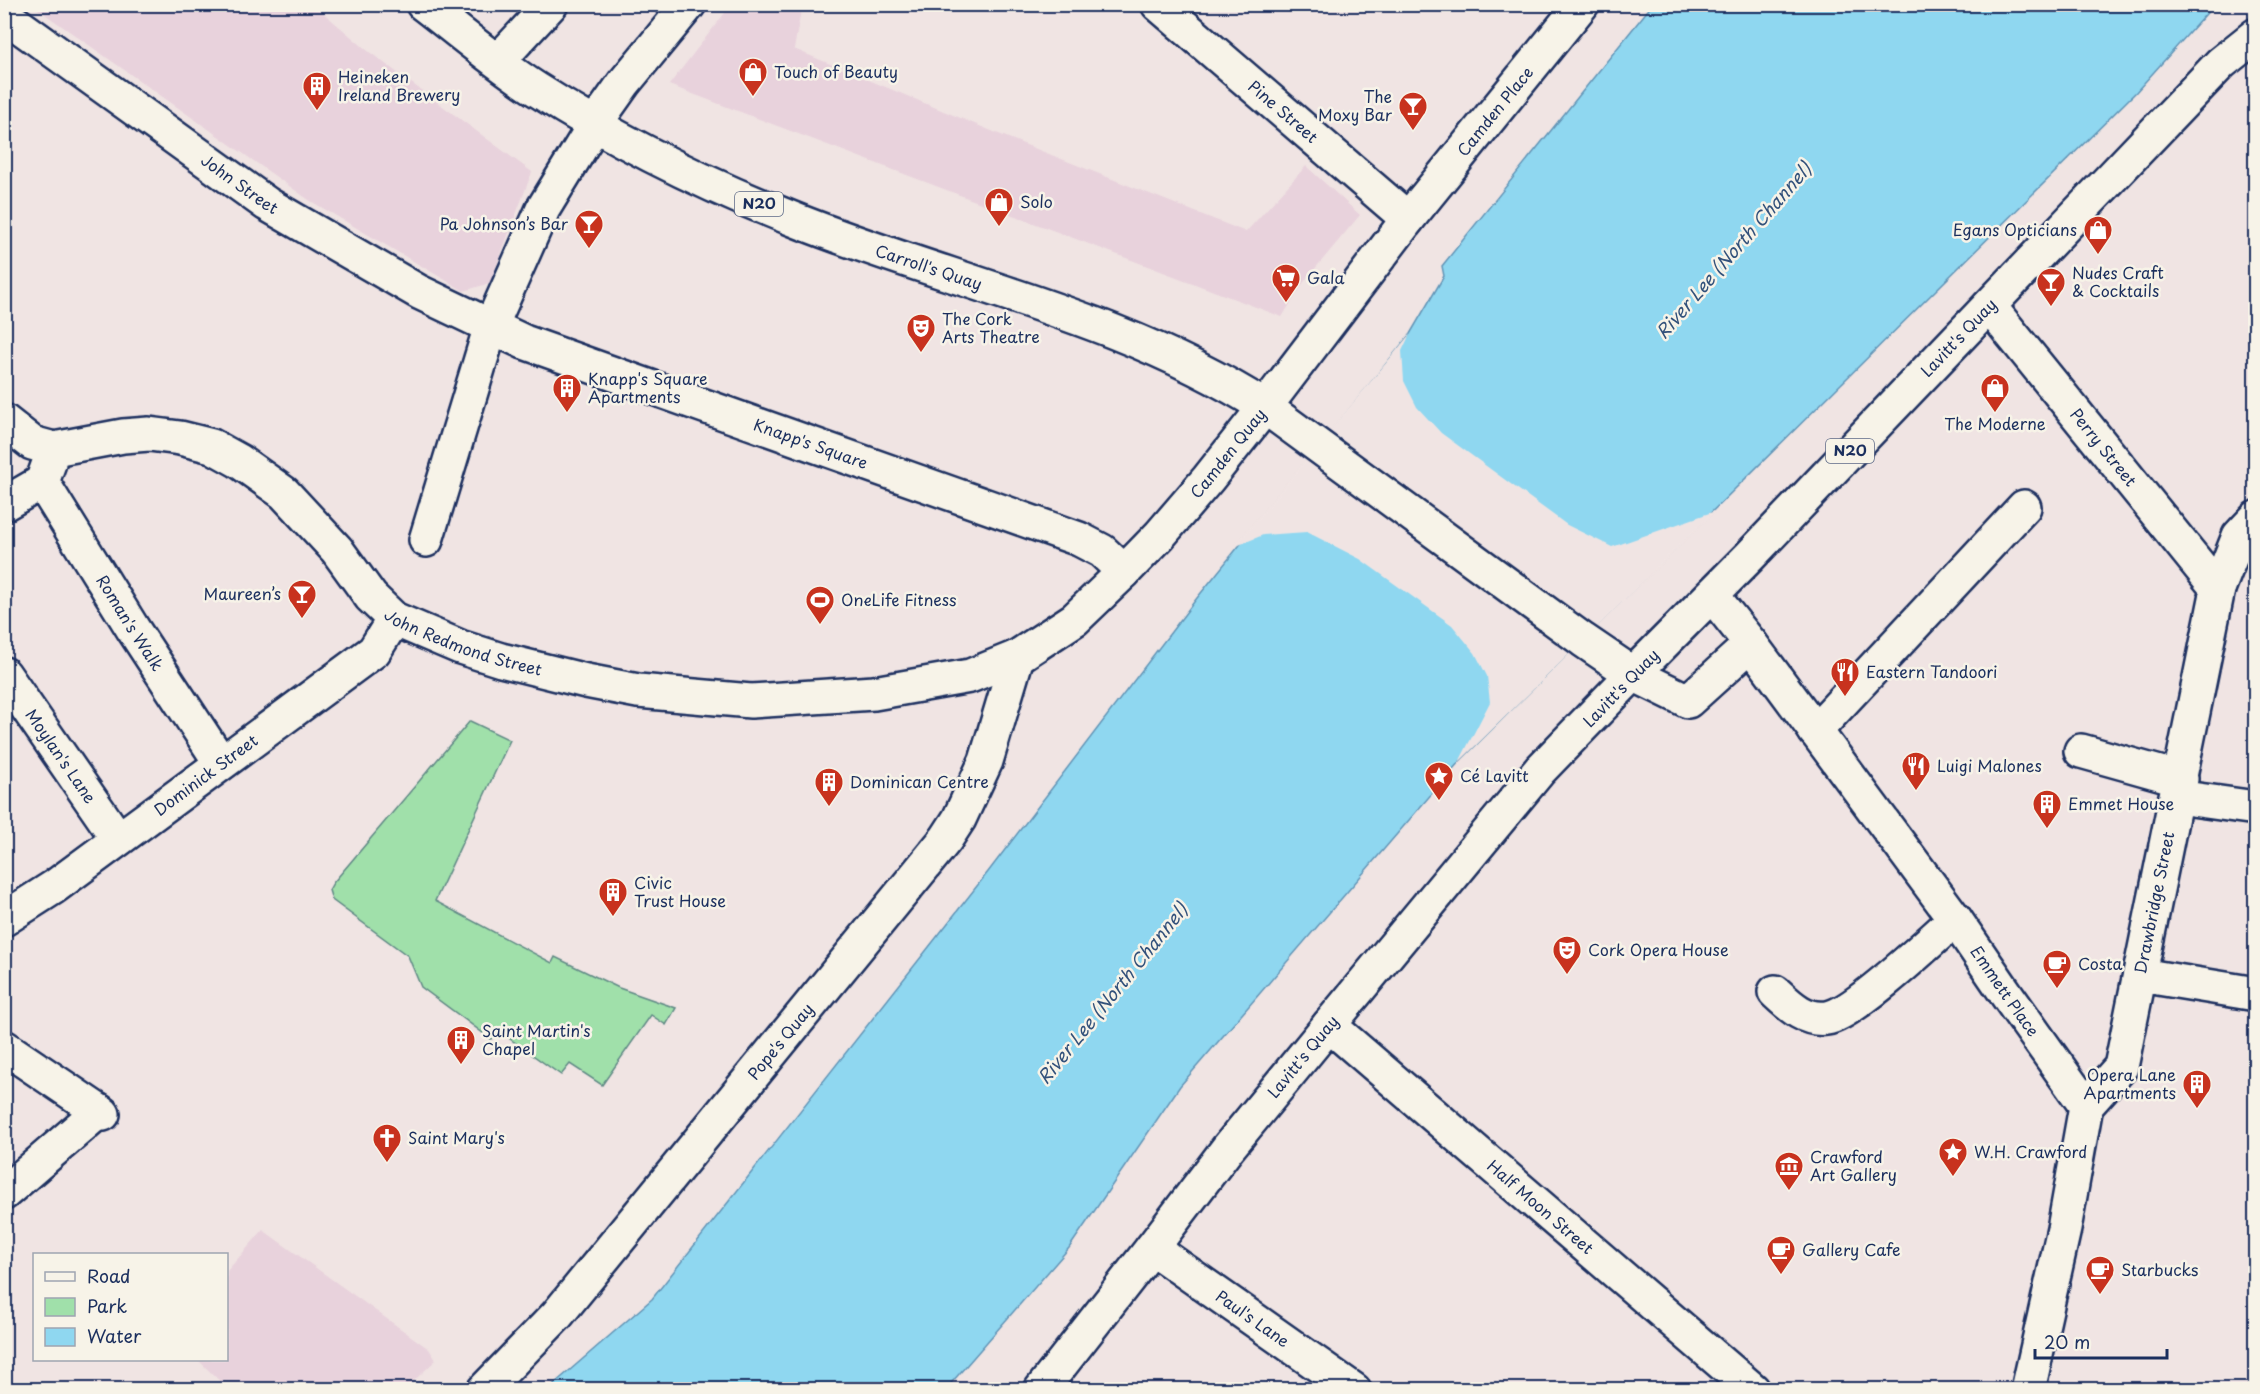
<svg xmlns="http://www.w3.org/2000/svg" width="2260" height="1394" viewBox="0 0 2260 1394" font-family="'Playpen Sans',sans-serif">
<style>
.built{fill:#e8d2dc}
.green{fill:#a0e0aa;stroke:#5e8884;stroke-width:1.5}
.water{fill:#8fd7f0;stroke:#6194b6;stroke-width:1.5}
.pier{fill:#f0e4e3}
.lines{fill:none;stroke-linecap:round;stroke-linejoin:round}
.minor-casing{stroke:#1b2f5e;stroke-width:38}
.major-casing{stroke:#1b2f5e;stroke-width:38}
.highway-casing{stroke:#1b2f5e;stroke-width:38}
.minor{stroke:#f7f3e8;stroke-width:33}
.major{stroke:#f7f3e8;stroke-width:33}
.highway{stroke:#f7f3e8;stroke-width:33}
.labels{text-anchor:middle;stroke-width:5;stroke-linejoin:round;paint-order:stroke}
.shield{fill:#f7f3e8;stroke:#5d6a87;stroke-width:1.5}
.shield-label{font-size:15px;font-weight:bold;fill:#1b2f5e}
.poi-label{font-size:16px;fill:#1b2f5e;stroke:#f7f3e8;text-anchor:start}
.street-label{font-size:16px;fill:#1b2f5e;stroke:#f7f3e8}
.water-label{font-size:18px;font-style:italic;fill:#32517b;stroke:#f7f3e8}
</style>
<rect width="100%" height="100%" fill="#f0e4e3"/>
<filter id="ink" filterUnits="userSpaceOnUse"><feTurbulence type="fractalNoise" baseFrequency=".0167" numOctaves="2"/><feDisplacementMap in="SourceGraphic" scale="12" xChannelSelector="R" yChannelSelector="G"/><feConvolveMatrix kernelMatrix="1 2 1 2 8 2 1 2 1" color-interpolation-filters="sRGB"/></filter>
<g filter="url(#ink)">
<!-- built -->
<path class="built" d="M32 5H314L368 51 532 172 490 283 464 291 309 200Z
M731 5H802L794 49 1011 139 1246 232 1306 166 1360 215 1303 283 1282 317 669 85Z
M263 1230 429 1349 436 1360 405 1389H228L198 1360H226L227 1271Z"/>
<!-- green -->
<path class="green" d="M470 721 510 740 435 901 552 963 555 957 619 988 676 1008 666 1025 651 1015 602 1085 570 1064 561 1075 500 1032 491 1039 421 987 408 956 332 900 329 890 333 883Z"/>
<!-- water -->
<path class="water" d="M1652 5H2214L2136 92 1459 762 1180 1086 1069 1248 946 1389 547 1390 652 1299 988 872 1197 598 1410 334 1444 276 1442 266Z"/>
<!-- pier -->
<path class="pier" d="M1410 334 1402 351 1404 381 1417 407 1441 433 1567 525 1612 547 1715 511 1459 762 1490 702 1487 676 1475 653 1452 625 1360 559 1307 532 1263 535 1234 547Z"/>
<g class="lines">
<!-- minor casing -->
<g class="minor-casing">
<g id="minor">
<path id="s1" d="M1158 4 1408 219"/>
<path id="s2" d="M4 15 267 204 419 292 524 342 1079 539 1102 551 1124 572"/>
<path d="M498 61 551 4"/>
<path id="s3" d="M1989 306 2218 589"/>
<path id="s4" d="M4 421 32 443 54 449 123 436 149 434 180 438 212 446 239 461 284 493 337 550 371 597 394 619 460 647 501 660 586 681 638 691 751 701 874 693 970 676 1017 657 1075 619 1124 572 1160 535 1208 479 1265 407 1408 219 1582 4"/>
<path id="s5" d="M42 482 133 629 221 763"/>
<path d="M4 504 42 482 49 463"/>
<path d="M426 540 491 326 543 209 595 124 624 83 689 4"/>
<path id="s6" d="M1751 644 1955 919 2007 995 2086 1106 2064 1229 2028 1390"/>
<path id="s7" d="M4 674 118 839"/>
<path d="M1633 674 1688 701 1751 644 1712 595"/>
<path d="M1815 731 2024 507"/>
<path d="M2081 751 2181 779"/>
<path d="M2177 797 2256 808"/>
<path id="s8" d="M4 919 54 887 374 651 394 619"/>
<path d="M2140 975 2256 994"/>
<path d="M1775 992C1790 1006 1805 1021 1827 1018 1852 1015 1933 939 1955 919"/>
<path id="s9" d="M1329 1025 1753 1390"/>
<path d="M4 1047 103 1114"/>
<path id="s10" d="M2086 1106 2121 1067 2218 589 2239 536 2256 518"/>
<path d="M4 1193 99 1111"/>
<path id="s11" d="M1152 1248 1354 1390"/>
<path id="s12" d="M484 1390 557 1315 946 839 959 819 986 761 1017 657"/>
</g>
</g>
<!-- major casing -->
<g class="major-casing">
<g id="major">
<path id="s13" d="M1041 1390 1152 1248 1228 1148 1329 1025 1540 770 1633 674"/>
</g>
</g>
<!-- highway casing -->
<g class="highway-casing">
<g id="highway">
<path id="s14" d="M423 4C461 33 497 64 536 89 617 141 704 184 793 219 949 282 1121 315 1265 407L1583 640 1633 674 1750 556 2221 63 2256 35"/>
</g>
</g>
<!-- minor -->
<use href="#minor" class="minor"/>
<!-- major -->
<use href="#major" class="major"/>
<!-- highway -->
<use href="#highway" class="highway"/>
</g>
</g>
<!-- icons -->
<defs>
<g id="shop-pin" transform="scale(1.5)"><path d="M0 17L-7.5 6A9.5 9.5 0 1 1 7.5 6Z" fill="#c8321e" stroke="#f7f3e8"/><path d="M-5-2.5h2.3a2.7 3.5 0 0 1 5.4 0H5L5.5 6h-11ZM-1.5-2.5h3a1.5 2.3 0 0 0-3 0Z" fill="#fff"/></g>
<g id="building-pin" transform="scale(1.5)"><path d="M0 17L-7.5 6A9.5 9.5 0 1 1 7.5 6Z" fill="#c8321e" stroke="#f7f3e8"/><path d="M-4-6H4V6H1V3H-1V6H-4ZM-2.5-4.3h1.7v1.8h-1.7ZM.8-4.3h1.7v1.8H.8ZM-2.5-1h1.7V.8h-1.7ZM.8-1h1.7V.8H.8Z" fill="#fff"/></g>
<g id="bar-pin" transform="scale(1.5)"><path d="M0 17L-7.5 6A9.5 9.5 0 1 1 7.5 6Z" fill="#c8321e" stroke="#f7f3e8"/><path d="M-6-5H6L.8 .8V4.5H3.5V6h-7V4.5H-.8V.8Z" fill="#fff"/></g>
<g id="supermarket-pin" transform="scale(1.5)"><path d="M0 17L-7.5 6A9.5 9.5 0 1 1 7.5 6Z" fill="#c8321e" stroke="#f7f3e8"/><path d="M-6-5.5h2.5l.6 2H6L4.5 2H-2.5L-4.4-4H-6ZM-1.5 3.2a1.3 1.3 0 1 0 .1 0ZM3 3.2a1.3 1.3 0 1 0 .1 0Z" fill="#fff"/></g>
<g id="theatre-pin" transform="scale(1.5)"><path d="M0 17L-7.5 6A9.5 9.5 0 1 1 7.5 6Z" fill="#c8321e" stroke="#f7f3e8"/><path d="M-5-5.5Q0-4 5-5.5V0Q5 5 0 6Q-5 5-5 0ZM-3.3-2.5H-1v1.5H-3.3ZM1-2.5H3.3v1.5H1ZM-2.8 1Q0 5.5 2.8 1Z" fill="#fff"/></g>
<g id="stadium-pin" transform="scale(1.5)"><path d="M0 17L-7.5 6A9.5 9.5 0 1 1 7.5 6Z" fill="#c8321e" stroke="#f7f3e8"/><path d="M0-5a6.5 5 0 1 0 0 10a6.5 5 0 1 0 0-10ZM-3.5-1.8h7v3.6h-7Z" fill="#fff"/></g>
<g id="restaurant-pin" transform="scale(1.5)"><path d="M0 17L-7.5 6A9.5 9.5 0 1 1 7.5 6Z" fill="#c8321e" stroke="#f7f3e8"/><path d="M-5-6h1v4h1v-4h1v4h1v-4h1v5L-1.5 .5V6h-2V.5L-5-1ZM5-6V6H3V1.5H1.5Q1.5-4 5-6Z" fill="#fff"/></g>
<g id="sight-pin" transform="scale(1.5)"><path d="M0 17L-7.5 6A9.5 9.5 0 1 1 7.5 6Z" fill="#c8321e" stroke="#f7f3e8"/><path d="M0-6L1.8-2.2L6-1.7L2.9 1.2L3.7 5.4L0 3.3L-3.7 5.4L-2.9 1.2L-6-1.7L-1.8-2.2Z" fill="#fff"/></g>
<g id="cafe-pin" transform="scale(1.5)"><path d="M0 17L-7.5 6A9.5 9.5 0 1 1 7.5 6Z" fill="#c8321e" stroke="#f7f3e8"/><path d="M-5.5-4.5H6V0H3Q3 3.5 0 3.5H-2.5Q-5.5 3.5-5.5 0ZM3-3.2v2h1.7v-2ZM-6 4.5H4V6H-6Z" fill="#fff"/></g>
<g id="church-pin" transform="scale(1.5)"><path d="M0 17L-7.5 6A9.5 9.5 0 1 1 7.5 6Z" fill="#c8321e" stroke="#f7f3e8"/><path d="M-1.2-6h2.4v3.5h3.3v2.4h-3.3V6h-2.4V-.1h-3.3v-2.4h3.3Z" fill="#fff"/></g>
<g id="museum-pin" transform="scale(1.5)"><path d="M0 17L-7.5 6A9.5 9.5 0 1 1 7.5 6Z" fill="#c8321e" stroke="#f7f3e8"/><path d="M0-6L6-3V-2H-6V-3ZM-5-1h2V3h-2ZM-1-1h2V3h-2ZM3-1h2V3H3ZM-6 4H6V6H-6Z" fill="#fff"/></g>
</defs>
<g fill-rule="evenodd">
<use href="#shop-pin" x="753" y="72"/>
<use href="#building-pin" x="317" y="86"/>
<use href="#bar-pin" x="1413" y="106"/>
<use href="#shop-pin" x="999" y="202"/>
<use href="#bar-pin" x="589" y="224"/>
<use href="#shop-pin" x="2098" y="230"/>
<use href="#supermarket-pin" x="1286" y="278"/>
<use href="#bar-pin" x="2051" y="282"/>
<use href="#theatre-pin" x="921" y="328"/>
<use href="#building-pin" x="567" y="388"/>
<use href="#shop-pin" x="1995" y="388"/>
<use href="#bar-pin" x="302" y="594"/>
<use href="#stadium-pin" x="820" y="600"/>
<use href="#restaurant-pin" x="1845" y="672"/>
<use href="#restaurant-pin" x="1916" y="766"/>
<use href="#sight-pin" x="1439" y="776"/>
<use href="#building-pin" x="829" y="782"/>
<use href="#building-pin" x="2047" y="804"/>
<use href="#building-pin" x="613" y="892"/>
<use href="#theatre-pin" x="1567" y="950"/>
<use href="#cafe-pin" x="2057" y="964"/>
<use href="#building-pin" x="461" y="1040"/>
<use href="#building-pin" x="2197" y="1084"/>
<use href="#church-pin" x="387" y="1138"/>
<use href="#sight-pin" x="1953" y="1152"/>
<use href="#museum-pin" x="1789" y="1166"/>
<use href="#cafe-pin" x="1781" y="1250"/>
<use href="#cafe-pin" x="2100" y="1270"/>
</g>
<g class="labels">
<!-- shield labels -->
<g class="shield">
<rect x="735" y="192" width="48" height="24" rx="4.5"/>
<rect x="1826" y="439" width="48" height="24" rx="4.5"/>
</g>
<g class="shield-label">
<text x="759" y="209">N20</text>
<text x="1850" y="456">N20</text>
</g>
<!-- poi labels -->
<g class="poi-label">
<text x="774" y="78">Touch of Beauty</text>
<text x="338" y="83">Heineken<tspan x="338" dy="18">Ireland Brewery</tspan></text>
<text x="1392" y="103" text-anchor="end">The<tspan x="1392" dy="18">Moxy Bar</tspan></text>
<text x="1020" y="208">Solo</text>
<text x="568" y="230" text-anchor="end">Pa Johnson’s Bar</text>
<text x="2077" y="236" text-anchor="end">Egans Opticians</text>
<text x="2072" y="279">Nudes Craft<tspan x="2072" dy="18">&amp; Cocktails</tspan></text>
<text x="1307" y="284">Gala</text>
<text x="942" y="325">The Cork<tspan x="942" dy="18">Arts Theatre</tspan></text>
<text x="588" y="385">Knapp's Square<tspan x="588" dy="18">Apartments</tspan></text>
<text x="1995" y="430" text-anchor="middle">The Moderne</text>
<text x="281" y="600" text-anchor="end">Maureen’s</text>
<text x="841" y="606">OneLife Fitness</text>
<text x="1866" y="678">Eastern Tandoori</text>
<text x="1937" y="772">Luigi Malones</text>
<text x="1460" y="782">Cé Lavitt</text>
<text x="850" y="788">Dominican Centre</text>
<text x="2068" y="810">Emmet House</text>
<text x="634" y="889">Civic<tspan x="634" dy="18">Trust House</tspan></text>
<text x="1588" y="956">Cork Opera House</text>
<text x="2078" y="970">Costa</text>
<text x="482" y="1037">Saint Martin's<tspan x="482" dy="18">Chapel</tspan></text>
<text x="2176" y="1081" text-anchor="end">Opera Lane<tspan x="2176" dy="18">Apartments</tspan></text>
<text x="408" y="1144">Saint Mary's</text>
<text x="1974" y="1158">W.H. Crawford</text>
<text x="1810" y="1163">Crawford<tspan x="1810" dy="18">Art Gallery</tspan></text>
<text x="1802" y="1256">Gallery Cafe</text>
<text x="2121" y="1276">Starbucks</text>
</g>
<!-- street labels -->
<g class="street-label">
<text dy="6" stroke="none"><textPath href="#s1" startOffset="165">Pine Street</textPath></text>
<text dy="6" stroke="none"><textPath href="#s4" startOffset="1842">Camden Place</textPath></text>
<text dy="6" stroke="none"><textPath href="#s2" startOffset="290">John Street</textPath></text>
<text dy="6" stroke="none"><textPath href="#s14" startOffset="574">Carroll's Quay</textPath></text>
<text dy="6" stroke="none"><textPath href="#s14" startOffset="1862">Lavitt's Quay</textPath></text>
<text dy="6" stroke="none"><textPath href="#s2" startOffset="920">Knapp's Square</textPath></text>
<text dy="6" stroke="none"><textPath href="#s3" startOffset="182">Perry Street</textPath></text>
<text dy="6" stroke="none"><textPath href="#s4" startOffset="1408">Camden Quay</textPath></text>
<text dy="6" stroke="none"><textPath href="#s5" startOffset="166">Roman's Walk</textPath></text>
<text dy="6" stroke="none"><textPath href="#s4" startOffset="546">John Redmond Street</textPath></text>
<text transform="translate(1621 688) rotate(-46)" y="6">Lavitt's Quay</text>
<text dy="6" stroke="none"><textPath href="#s7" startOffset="100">Moylan's Lane</textPath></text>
<text dy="6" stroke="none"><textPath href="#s8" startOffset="248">Dominick Street</textPath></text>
<text dy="6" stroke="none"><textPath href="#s10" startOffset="220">Drawbridge Street</textPath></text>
<text dy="6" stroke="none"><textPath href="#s6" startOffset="430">Emmett Place</textPath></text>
<text dy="6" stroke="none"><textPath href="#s12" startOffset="458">Pope's Quay</textPath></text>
<text dy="6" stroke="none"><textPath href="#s13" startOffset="424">Lavitt's Quay</textPath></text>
<text dy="6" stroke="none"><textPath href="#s9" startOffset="279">Half Moon Street</textPath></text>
<text dy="6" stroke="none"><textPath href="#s11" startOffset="123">Paul's Lane</textPath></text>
</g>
<!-- water labels -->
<g class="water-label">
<text transform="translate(1734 251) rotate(-49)" y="6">River Lee (North Channel)</text>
<text transform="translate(1113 994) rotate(-51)" y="6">River Lee (North Channel)</text>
</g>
</g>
<!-- margin -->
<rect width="2260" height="1394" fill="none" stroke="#f7f3e8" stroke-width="24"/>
<rect x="12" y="12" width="2236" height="1370" fill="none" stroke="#1b2f5e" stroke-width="2" filter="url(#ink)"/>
<!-- legend -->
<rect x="33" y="1253" width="195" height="108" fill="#f7f3e8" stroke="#9fa5b1" stroke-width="1.5"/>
<rect x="45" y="1272" width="30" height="9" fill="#f7f3e8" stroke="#9fa5b1" stroke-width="1.5"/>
<text x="87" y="1283" font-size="18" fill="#1b2f5e">Road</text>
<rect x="45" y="1298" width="30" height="18" fill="#a0e0aa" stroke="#9fa5b1" stroke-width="1.5"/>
<text x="87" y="1313" font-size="18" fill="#1b2f5e">Park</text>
<rect x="45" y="1328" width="30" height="18" fill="#8fd7f0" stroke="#9fa5b1" stroke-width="1.5"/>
<text x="87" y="1343" font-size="18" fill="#1b2f5e">Water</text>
<!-- scale -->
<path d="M2035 1349v9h132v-9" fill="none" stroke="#1b2f5e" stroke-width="3"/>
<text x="2044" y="1349" font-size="18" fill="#1b2f5e" stroke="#f7f3e8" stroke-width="4.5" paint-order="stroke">20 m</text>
</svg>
